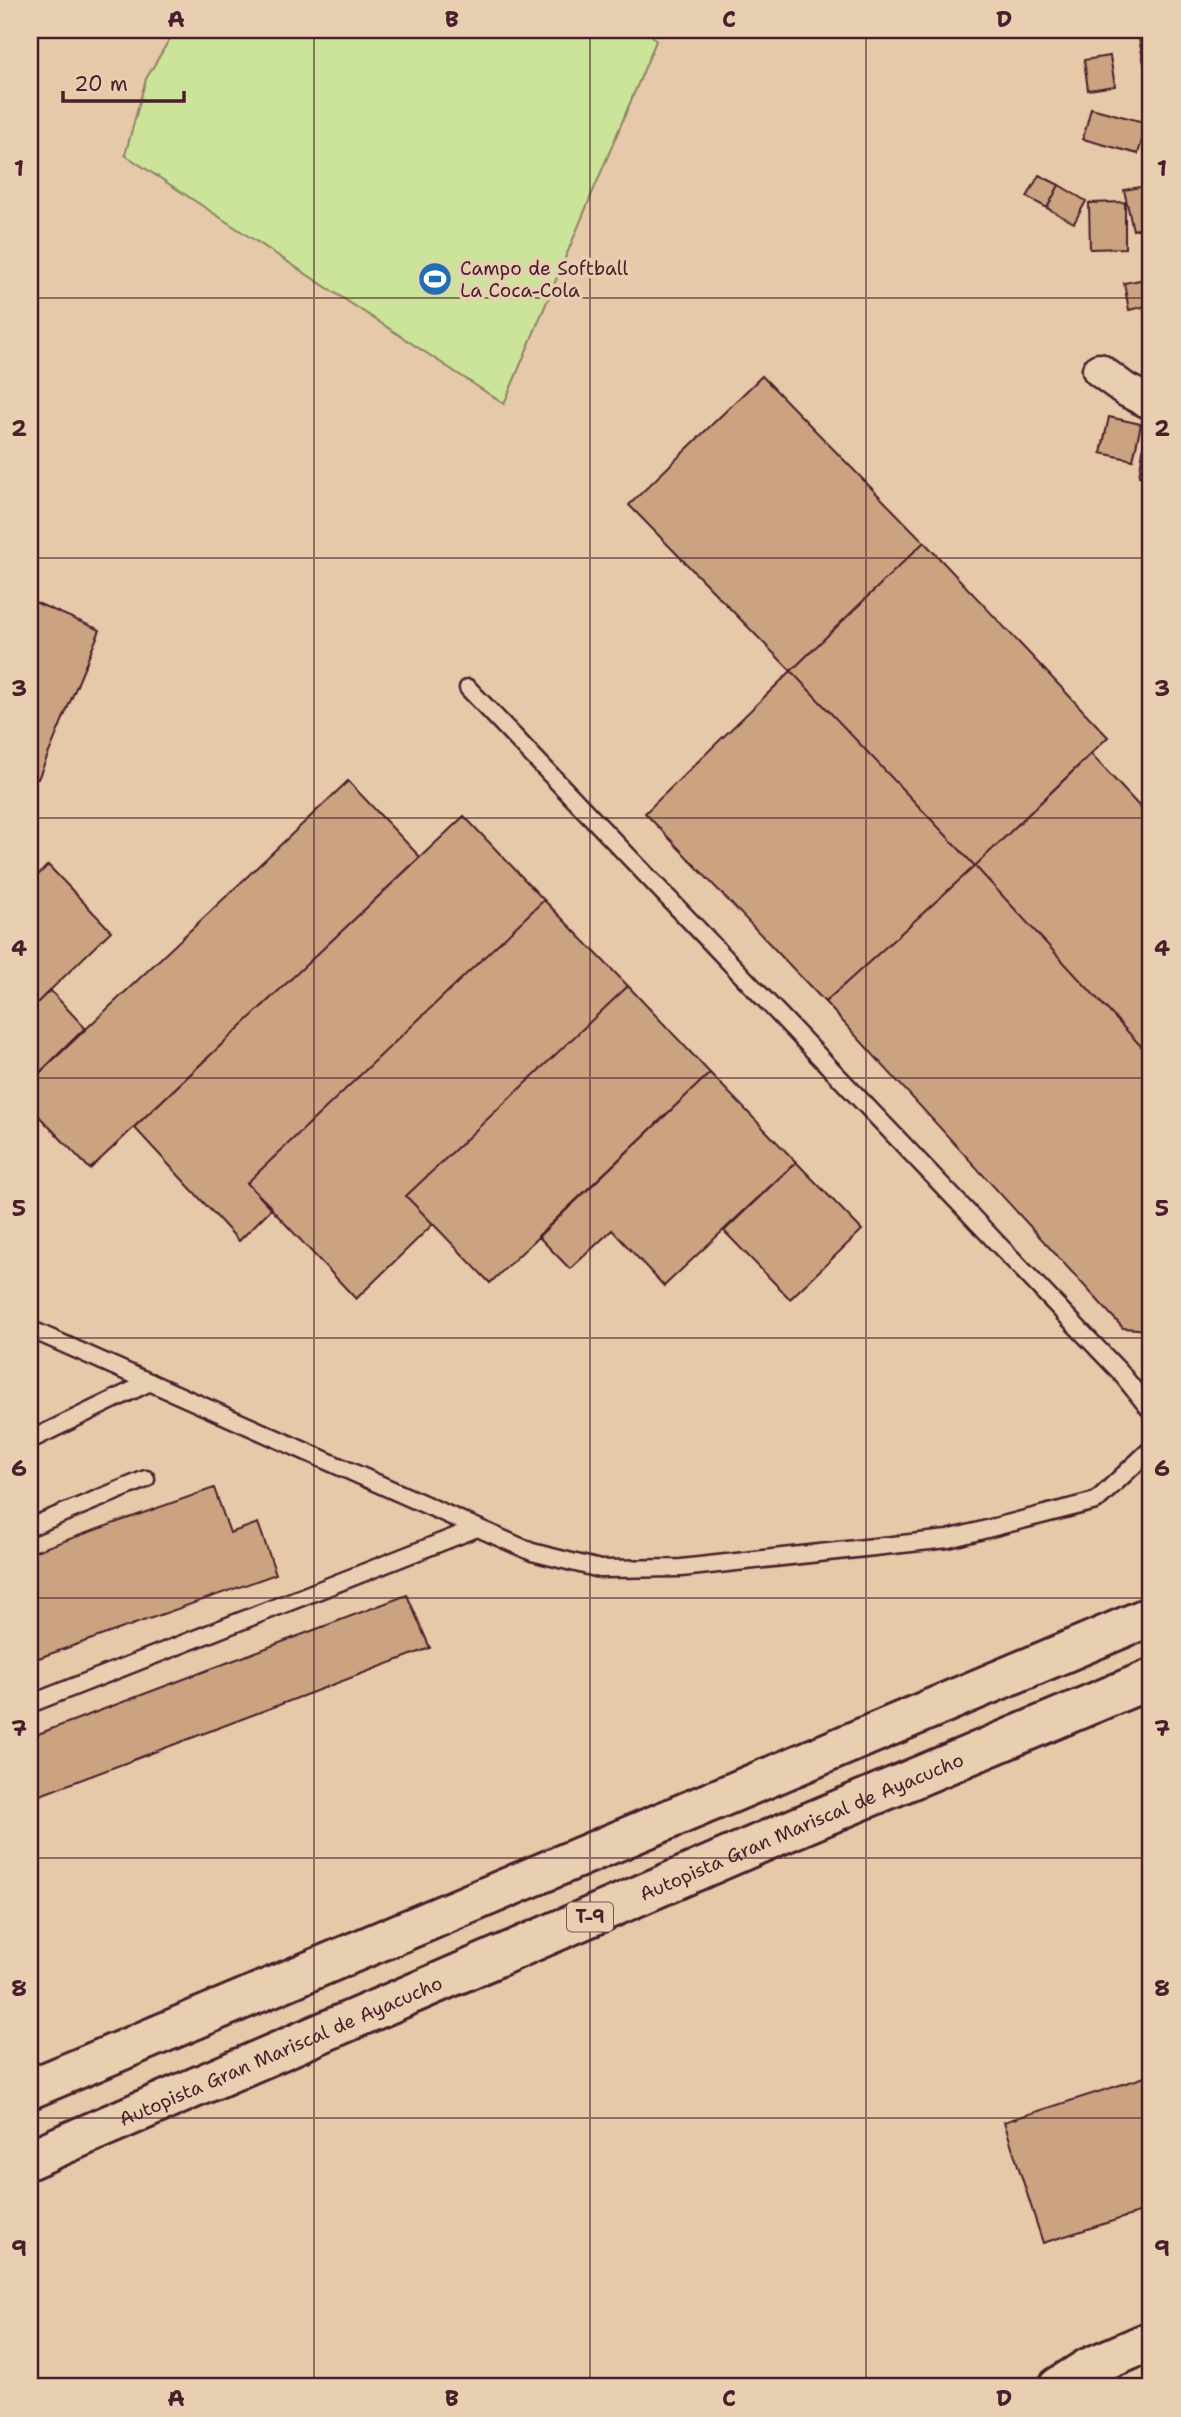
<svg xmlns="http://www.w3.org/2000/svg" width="1181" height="2417" viewBox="0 0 1181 2417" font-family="'Shantell Sans',sans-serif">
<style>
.green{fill:#cbe49a;stroke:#8a8262;stroke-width:2}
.building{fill:#cca381;stroke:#4a1f2b;stroke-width:2}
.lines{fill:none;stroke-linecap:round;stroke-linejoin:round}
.service-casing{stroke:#4a1f2b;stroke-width:21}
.minor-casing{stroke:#4a1f2b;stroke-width:37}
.secondary-casing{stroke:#4a1f2b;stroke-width:44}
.trunk-casing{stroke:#4a1f2b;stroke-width:44}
.service{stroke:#e9cfb1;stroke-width:16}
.minor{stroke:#e9cfb1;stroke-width:32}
.secondary{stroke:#e9cfb1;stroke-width:38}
.trunk{stroke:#e9cfb1;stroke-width:38}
.grid{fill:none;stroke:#4a1f2b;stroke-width:2;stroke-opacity:0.55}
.labels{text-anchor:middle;stroke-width:7;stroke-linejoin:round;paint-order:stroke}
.shield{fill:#e9cfb1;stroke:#7a5453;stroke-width:2}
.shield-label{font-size:18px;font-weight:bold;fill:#4a1f2b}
.poi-label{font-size:19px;fill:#4a1f2b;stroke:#e9cfb1;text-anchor:start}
.street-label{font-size:19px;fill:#4a1f2b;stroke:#e9cfb1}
.neatline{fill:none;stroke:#4a1f2b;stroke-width:2.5}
.grid-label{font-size:23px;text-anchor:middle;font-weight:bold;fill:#4a1f2b}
</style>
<rect width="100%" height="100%" fill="#e6c9a9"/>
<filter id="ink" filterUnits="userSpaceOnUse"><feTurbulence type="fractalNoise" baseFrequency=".0143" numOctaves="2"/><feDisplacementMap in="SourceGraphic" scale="14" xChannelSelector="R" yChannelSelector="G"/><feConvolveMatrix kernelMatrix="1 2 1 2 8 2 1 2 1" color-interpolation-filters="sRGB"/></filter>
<g filter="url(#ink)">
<!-- green -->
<path class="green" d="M175 30H648L656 41 504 404 125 155 146 79Z"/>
<!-- building -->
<path class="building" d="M1151 32V83H1148L1138 34Z
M1110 56 1115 86 1088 90 1084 60Z
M1091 108 1147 123 1138 154 1083 139Z
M1039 175 1059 185 1047 208 1027 197Z
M1059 185 1086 201 1074 223 1047 208Z
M1151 185V226L1133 230 1124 190Z
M1125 202V248L1090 249 1089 203Z
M1151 278V305L1129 310 1124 283Z
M1151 308V334L1148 335 1144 310Z
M762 376 924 542 791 671 629 505Z
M1109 417 1141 424 1133 460 1101 453Z
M1146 432 1151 433V478L1139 476Z
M1150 520H1151V593H1150Z
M924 542 1108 737 975 866 791 671Z
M30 600 100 630 38 779 30 776Z
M791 671 975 866 825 1002 645 813Z
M1091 754 1151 819V1057L975 866Z
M348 781 420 857 90 1169 30 1107V1082Z
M464 816 544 900 247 1183 272 1208 239 1241 134 1127Z
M48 865 111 931 30 1010V883Z
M975 866 1151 1057V1330L1123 1328 825 1002Z
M544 900 628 986 406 1196 433 1224 356 1299 247 1183Z
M628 986 710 1073 490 1283 406 1196Z
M50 990 85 1028 30 1082V1010Z
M710 1073 796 1162 664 1286 612 1230 570 1269 538 1236Z
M796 1162 862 1230 790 1299 724 1231Z
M214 1488 230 1533 258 1523 276 1574 30 1661V1553Z
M407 1595 430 1648 35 1797H30V1737Z
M1145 2077 1151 2096V2209L1043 2243 1004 2122Z"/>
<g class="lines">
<!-- service casing -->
<g class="service-casing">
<path id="service" d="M468 688 1120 1372 1151 1411
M30 1329 532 1552 600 1569 681 1568 948 1539 1096 1501 1151 1449
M30 1440 150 1382
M30 1527 146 1479
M30 1704 477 1528"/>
</g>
<!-- minor casing -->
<g class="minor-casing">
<path id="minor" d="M1099 370 1126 390 1151 403"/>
</g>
<!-- secondary casing -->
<g class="secondary-casing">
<path id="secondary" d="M1058 2387 1088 2368 1151 2341"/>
</g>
<!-- trunk casing -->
<g class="trunk-casing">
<g id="trunk">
<path d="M30 2089 1151 1616"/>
<path id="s1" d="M30 2159 786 1832 1151 1679"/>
</g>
</g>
<!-- service -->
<use href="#service" class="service"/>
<!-- minor -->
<use href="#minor" class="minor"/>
<!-- secondary -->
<use href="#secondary" class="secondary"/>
<!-- trunk -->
<use href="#trunk" class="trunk"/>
</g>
</g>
<!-- grid -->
<path class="grid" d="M314 30V2387M590 30V2387M866 30V2387M30 298H1151M30 558H1151M30 818H1151M30 1078H1151M30 1338H1151M30 1598H1151M30 1858H1151M30 2118H1151"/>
<!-- icons -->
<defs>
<g id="stadium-disc" transform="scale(1.75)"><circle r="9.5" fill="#1f6fb2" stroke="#e9cfb1"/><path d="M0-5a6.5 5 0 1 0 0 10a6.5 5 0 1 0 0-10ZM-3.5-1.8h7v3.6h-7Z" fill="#fff"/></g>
</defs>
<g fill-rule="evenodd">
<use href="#stadium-disc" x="435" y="279"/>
</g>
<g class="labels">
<!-- shield labels -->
<rect class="shield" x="567" y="1902.5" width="46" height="29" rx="5"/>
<g class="shield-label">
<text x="590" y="1923">T-9</text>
</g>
<!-- poi labels -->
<g class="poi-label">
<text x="460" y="275">Campo de Softball<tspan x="460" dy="22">La Coca-Cola</tspan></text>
</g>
<!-- street labels -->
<g class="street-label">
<text dy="7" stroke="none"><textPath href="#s1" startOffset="840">Autopista Gran Mariscal de Ayacucho</textPath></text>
<text dy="7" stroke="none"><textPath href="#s1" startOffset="273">Autopista Gran Mariscal de Ayacucho</textPath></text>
</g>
</g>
<!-- margin -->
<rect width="1181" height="2417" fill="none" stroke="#e9cfb1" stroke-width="77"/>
<!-- scale -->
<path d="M63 91v10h121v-10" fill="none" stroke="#4a1f2b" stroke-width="3.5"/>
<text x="74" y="91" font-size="21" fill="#4a1f2b" stroke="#e9cfb1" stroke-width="5" paint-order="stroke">20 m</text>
<rect x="38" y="38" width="1104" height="2340" class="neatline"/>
<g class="grid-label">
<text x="176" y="27">A</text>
<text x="452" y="27">B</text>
<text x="729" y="27">C</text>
<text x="1004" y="27">D</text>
<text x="19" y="176">1</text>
<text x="1162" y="176">1</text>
<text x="19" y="436">2</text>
<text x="1162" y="436">2</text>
<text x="19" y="696">3</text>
<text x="1162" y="696">3</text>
<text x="19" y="956">4</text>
<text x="1162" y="956">4</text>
<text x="19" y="1216">5</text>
<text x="1162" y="1216">5</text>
<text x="19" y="1476">6</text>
<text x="1162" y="1476">6</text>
<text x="19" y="1736">7</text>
<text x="1162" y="1736">7</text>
<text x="19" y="1996">8</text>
<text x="1162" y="1996">8</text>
<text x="19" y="2256">9</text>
<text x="1162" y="2256">9</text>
<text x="176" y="2406">A</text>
<text x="452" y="2406">B</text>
<text x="729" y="2406">C</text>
<text x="1004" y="2406">D</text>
</g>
</svg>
